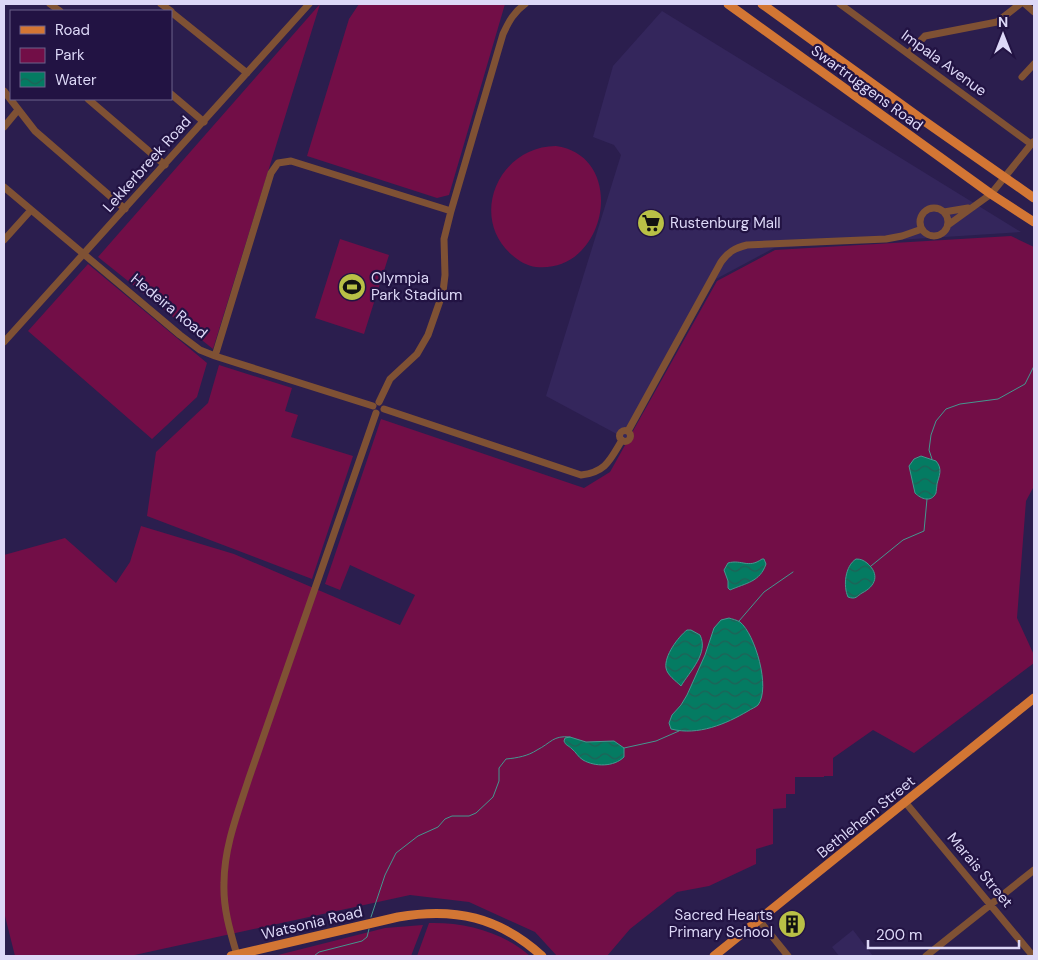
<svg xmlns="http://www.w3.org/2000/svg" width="1038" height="960" viewBox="0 0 1038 960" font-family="'DM Sans',sans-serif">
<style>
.built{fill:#34265c}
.green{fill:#720e47}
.water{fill:url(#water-waves);stroke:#45978f}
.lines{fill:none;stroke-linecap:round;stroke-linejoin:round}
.stream{stroke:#45978f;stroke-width:1}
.minor{stroke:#7f5134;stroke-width:7}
.major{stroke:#d37634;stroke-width:9}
.labels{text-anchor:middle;stroke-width:4.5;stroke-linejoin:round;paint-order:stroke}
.street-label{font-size:15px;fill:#ddd8f7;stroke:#221343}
.poi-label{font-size:15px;fill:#ddd8f7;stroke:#221343;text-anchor:start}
</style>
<defs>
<pattern id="water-waves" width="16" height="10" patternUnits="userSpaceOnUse" patternTransform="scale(1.25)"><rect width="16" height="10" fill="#047b62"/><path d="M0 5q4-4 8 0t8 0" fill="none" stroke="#206157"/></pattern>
</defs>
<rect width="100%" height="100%" fill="#2b1e4e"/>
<!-- built -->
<path class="built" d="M662 11 1021 232 774 248 716 279 626 439 546 396 621 155 614 145 593 137 613 66Z
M853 930 873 956H839L832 947Z"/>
<!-- green -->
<path class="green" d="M320 4 213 349 98 257Z
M359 4H505L449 195 437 198 307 156 349 19Z
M556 146C628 156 608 274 536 267 527 266 519 261 512 255 468 217 499 146 556 146Z
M1011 236 1034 247V486L1026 501 1017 618 1034 655V663L914 753 873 730 833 758V776H824V777H795V794H786V808L773 809V844L756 849V864L709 886 677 892 630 929 607 956H557L535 932 469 902 410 895 130 956H15L4 912V555L65 538 116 583 130 562 141 526 234 554 400 625 415 595 350 565 340 590 325 584 381 419 584 488 610 472 717 281 775 250Z
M340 239 389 255 364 334 315 318Z
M88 264 207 363 197 397 152 439 28 331Z
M219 365 292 388 285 411 298 415 291 437 353 456 312 579 147 516 156 452 208 403Z
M429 923C465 922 503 932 530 956H417Z
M423 925 411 956H274L385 928Z"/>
<!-- water -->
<path class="water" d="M921 456 936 461C943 469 939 476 937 484 937 486 936 492 936 493 931 503 921 499 915 493L909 466 914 459Z
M762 559H764L766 564C760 582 746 583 730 590L728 588V581L724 570 728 563C742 559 748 569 762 559Z
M856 559C861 559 863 560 867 563 880 574 876 586 862 593 857 596 856 600 848 597 843 586 845 566 856 559Z
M729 618C732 619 737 620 740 622 755 634 771 688 758 705 756 707 751 709 748 711 726 724 698 736 671 729L669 723 672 715 681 705 687 695 705 655 714 628 721 620Z
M687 630H691L700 635C709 653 690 671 681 686 676 681 667 675 666 668 664 656 678 637 687 630Z
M570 737 586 742 614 741 624 748V757C614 767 595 767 583 760 578 757 576 752 572 749 568 745 566 746 564 741L565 738Z"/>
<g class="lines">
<!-- stream -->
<path class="stream" d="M932 459 929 450 931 435 936 421 946 409 960 404 998 399 1025 384 1034 366
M871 566 903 540 924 531 927 499
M739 621 764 592 793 572
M624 748 656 741 679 731
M371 917 385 875 396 853 418 836 438 827 445 819 452 816H469L476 813 493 797 499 781V768L506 759C517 758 528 756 537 750 551 743 553 735 570 737
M314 956 319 952 362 941 367 937 369 929"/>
<!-- minor -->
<path class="minor" d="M50 4 60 11
M161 4 171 11
M840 4 1031 144
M1025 4 1034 12
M171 12 247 73
M909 53 925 36 997 22 1020 4
M1022 77 1034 64
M4 91 35 131 125 209
M171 94 204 122
M88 99 165 165
M4 127 18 110
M4 187 180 335 200 350 215 356 373 406
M920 222a14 14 0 1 1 28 0a14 14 0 1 1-28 0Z
M944 212 968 208
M948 225 991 194 1033 142
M4 240 31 210
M4 342 309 4
M215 356 271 173 278 163 291 161 451 211
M379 402 390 379 417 354 428 335 443 292 445 275 444 239 451 211 503 34C509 21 514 12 525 4
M384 409 581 475C606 472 610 460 622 440
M619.5 436a5.5 5.5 0 1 1 11 0a5.5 5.5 0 1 1-11 0Z
M628 431 721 262C728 252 735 248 747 245L886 239 902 236 922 229
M905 802 1033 956
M759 920 788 956
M237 955C230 931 223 908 224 883 224 847 238 812 249 778L376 413
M926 956 1034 870"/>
<!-- major -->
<path class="major" d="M728 4 991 194 1034 222
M762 4 920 118 1034 198
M231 956 398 917C455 907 499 917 542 956
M714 956 1034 698"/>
</g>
<!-- icons -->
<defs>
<g id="supermarket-disc" transform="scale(1.4375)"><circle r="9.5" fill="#b9c046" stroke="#221343"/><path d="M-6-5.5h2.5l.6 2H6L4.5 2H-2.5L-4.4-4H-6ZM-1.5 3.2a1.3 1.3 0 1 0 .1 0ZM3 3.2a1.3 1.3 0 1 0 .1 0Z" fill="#111"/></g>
<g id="stadium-disc" transform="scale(1.4375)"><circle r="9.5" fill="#b9c046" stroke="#221343"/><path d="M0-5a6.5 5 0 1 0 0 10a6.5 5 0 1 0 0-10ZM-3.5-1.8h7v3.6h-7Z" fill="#111"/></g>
<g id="building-disc" transform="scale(1.4375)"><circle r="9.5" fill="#b9c046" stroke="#221343"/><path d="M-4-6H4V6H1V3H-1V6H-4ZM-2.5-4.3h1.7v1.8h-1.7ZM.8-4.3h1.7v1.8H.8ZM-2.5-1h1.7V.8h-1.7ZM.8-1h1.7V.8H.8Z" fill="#111"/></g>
</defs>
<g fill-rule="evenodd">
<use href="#supermarket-disc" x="651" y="223"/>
<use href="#stadium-disc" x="352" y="287"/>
<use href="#building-disc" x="792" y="924"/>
</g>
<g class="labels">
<!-- street labels -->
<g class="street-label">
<text transform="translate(944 63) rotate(36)" y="5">Impala Avenue</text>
<text transform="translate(867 88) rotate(36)" y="5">Swartruggens Road</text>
<text transform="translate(147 164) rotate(-48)" y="5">Lekkerbreek Road</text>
<text transform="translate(169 306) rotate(39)" y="5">Hedeira Road</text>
<text transform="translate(866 817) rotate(-39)" y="5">Bethlehem Street</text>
<text transform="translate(980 870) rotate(50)" y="5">Marais Street</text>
<text transform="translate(312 923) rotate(-13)" y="5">Watsonia Road</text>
</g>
<!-- poi labels -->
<g class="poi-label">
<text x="670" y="228">Rustenburg Mall</text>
<text x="371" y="283">Olympia<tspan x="371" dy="17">Park Stadium</tspan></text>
<text x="773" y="920" text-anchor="end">Sacred Hearts<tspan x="773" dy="17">Primary School</tspan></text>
</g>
</g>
<!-- border -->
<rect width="1038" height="960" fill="none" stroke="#ddd8f7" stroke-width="10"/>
<!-- legend -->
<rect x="10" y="10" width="162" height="90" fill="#221343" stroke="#6d628b"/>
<rect x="20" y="26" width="25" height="8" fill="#d37634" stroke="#6d628b"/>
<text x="55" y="35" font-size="15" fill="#ddd8f7">Road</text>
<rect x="20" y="48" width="25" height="15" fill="#720e47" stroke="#6d628b"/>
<text x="55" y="60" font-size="15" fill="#ddd8f7">Park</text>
<rect x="20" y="72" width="25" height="15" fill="url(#water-waves)" stroke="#6d628b"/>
<text x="55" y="85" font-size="15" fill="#ddd8f7">Water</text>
<!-- north arrow -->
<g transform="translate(1003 35)" stroke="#221343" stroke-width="4" paint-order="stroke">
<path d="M0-4L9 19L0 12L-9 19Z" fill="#ddd8f7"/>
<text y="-8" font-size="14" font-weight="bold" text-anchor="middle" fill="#ddd8f7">N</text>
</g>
<!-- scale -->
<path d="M868 940v8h151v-8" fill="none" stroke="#ddd8f7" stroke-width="2.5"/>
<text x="876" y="940" font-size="15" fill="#ddd8f7" stroke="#221343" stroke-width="4" paint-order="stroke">200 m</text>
</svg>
